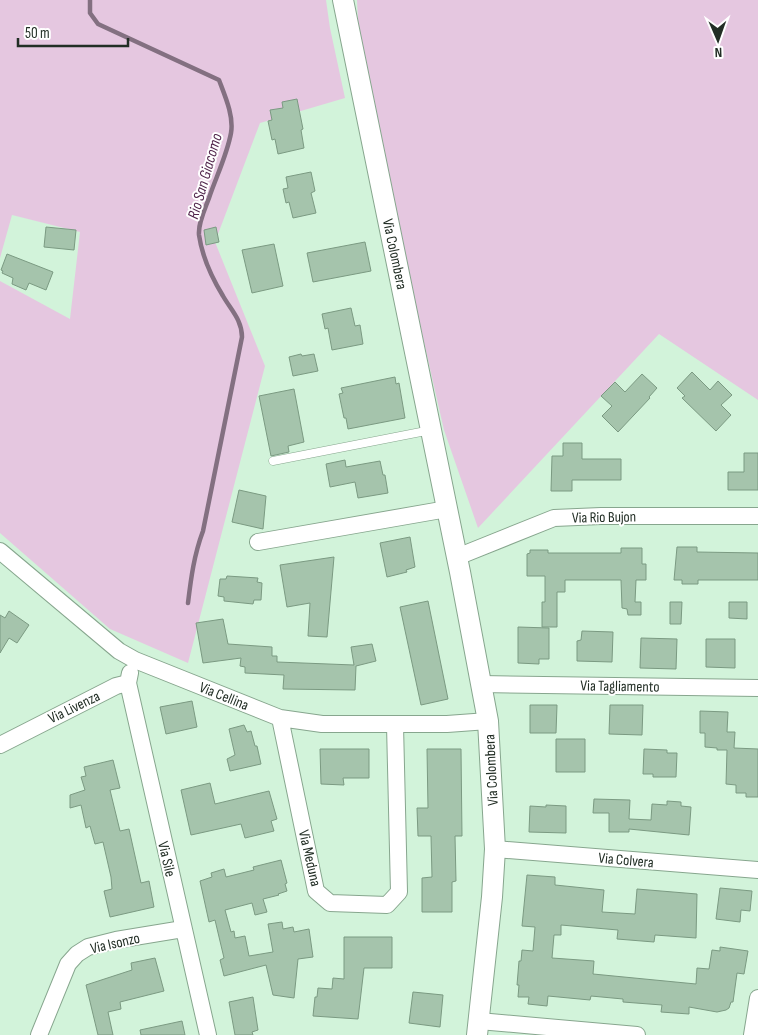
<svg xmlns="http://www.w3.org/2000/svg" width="758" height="1035" viewBox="0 0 758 1035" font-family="'Sofia Sans Condensed',sans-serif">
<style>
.green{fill:#e5c7e0}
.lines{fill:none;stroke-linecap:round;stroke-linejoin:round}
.stream{stroke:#837081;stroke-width:4.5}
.building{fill:#a5c4ac;stroke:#7b9a82}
.service-casing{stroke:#87a68e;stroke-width:9}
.minor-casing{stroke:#87a68e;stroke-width:18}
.tertiary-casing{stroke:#87a68e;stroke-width:22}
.service{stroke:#fff;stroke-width:8}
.minor{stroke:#fff;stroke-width:16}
.tertiary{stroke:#fff;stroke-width:20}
.labels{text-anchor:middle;stroke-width:4;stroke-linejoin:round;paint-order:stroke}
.street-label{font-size:15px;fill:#222e25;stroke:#fff}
.water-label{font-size:16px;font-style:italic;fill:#52274d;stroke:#fff}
</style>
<rect width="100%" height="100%" fill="#d2f3da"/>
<!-- green -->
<path class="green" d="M0 0H326L330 28 345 98 260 123 215 242 265 366 188 663 110 629 0 533V281L70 319 80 232 12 215 0 258Z
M357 0H758V400L659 334 478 528 444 430 360 62Z"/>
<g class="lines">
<!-- stream -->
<path class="stream" d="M90 0V13L98 24 219 80C225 96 234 116 231 133 227 155 216 177 209 198 205 209 198 223 199 235 202 256 212 278 223 296 231 310 242 320 242 337L203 531C194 555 191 578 188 603"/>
</g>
<!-- building -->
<path class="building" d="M297 99 303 129 301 130 304 148 278 154 275 139 272 140 268 121 272 120 270 110 283 108 282 102Z
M311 172 315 191 311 193 316 213 293 218 289 202 286 203 283 189 288 188 286 177Z
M46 227 76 230 74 250 44 247Z
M216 227 219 242 206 245 204 230Z
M365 242 371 271 313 282 307 253Z
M274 244 283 286 252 293 242 250Z
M7 254 53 272 46 290 29 283 26 290 12 284 13 278 2 273 3 271 1 270Z
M351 308 355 326 360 325 363 344 332 350 328 328 325 329 322 314Z
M301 354 302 356 314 354 318 371 293 376 289 357Z
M692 372 710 390 718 381 732 395 721 405 731 415 716 431 682 398 685 396 677 388Z
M642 374 657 388 649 397 650 398 618 432 602 416 612 406 601 396 615 382 625 392Z
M395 377 396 384 399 383 405 418 348 429 346 418H344L339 394 343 393 341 388Z
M294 389 304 442 288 446 289 452 271 456 259 396Z
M563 443H582V459H621V480H572V491H551L552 456H563Z
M744 453H758V490H728V472H744Z
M345 460 346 467 380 461 383 475H385L388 493 358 498 355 482 330 487 326 464Z
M239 490 266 496 263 529 232 522Z
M410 537 415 567 406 570 407 572 387 577 380 543Z
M677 547H697V552L758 553V580H698V584H682V580H674Z
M621 548H642V564H646V580H636L635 602H641V615H628L627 609 622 608 621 580H565V592H557V627H542V602H545V576H527V554L530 553V550H548V553H621Z
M334 557 327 637 308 636 310 603 287 607 280 565Z
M227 576 258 578 257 582 262 583 261 600H254L253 604 224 601V597L218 596 220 579H226Z
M428 601 448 699 421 705 400 607Z
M670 602H682L681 624H670Z
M729 602H747V619L729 618Z
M9 611 29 625 17 643 9 638 0 653V615L5 618Z
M223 619 228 644 272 647V656H277V662L354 665 351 647 372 644 376 661 356 666 355 690 283 689 284 675 245 673V667L240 666 241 658 203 663 196 623Z
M518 627 549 628V659H539V664L518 663Z
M582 631 613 632 612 662 577 661V641L581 640Z
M641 638 677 639 676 669 640 668Z
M706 639H735V668L706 667Z
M192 701 197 727 166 734 160 707Z
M530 705H557L556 733H530Z
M610 705H643L642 735 609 734Z
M700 711 728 712 727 732H735L734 748 758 749V797H746V793H736V785L726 784 727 750H717V748L705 747V733H700Z
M244 725 247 732 251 731 255 746H257L261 764 230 771 227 759 235 755 229 729Z
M556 739H585V772H556Z
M320 749H369V778H343L344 785 321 784Z
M427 749H461L462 836H455L456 881 452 882V912H422V878L432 877 431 836H418L417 808H428Z
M644 749 667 750V753H677L676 777H653V774H643Z
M113 760 120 788 110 790 120 831 129 829 141 883 149 881 154 907 110 917 104 891 112 889 111 877 103 842 95 844 90 826 86 828 81 805 70 808V795L85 790 81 777 86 776 84 767Z
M210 783 215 804 269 791 277 819 271 821 274 831 245 838 241 824 191 835 181 790Z
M594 799 630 800 629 819 651 820 652 804 667 805V801L681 802V806L691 807 689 835 629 829V832H609V813H593Z
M546 805 566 806V833L529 832 530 806 546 807Z
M281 860 287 883 285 884 287 891 278 894 279 895 263 899 267 912 255 915 252 903 225 910 231 932 234 931 235 938 245 936 249 956 273 952 268 924 282 922 283 929 293 927 294 932 309 929 313 957 298 959 294 998 273 995 266 965 224 976 220 960 224 958 215 920 209 922 200 881 212 877 211 873 224 869 226 877 254 870 253 867Z
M527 875 555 877V885L604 890 602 912 635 914 637 889 697 894 696 938 655 935 654 942 617 939 618 930 561 925V935H554L552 958 594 961 593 974 696 984 697 968 709 969 712 950 720 951V947L748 951 744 974 737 973 733 1002H731L729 1008 726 1010 717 1012 689 1007V1014L661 1012 662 1005 623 1002V999L591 996 590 1000 548 996 547 1006 528 1004 529 997H518L519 985H517L519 961H521L522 950 533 951 535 927 522 926Z
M720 888 752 891 750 911 741 910 740 922 716 919Z
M344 937H392V968H364L358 1019 313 1016 315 997H317L318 988 332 989 333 978 344 979Z
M155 958 164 991 120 1002 121 1009 108 1012 113 1035H98L86 985 132 970 131 963Z
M413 992 443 995 440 1027 409 1023Z
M253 997 258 1030 252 1032 253 1035H235L229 1002Z
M182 1021 185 1035H141L140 1030Z"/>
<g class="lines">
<!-- service casing -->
<g class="service-casing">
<path id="service" d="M273 461 431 430"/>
</g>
<!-- minor casing -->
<g class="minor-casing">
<path id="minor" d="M258 542 447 509
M0 551 119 651 135 660 280 718 322 724H447L488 721
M457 557 554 518 601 516H758
M128 683 208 1035
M481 684 758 688
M280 718 316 891 330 903 387 905 399 892 395 725
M0 745 116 686 128 683 130 673
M495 849 758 870
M479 1021 637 1035
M39 1035 68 964 77 954 88 947 116 940 183 929
M752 1035 758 998"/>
</g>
<!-- tertiary casing -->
<g class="tertiary-casing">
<path id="tertiary" d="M343 0 460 572 488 721 495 849 492 897 477 1035"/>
</g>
<!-- service -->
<use href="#service" class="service"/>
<!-- minor -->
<use href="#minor" class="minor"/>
<!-- tertiary -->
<use href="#tertiary" class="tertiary"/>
</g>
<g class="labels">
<!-- street labels -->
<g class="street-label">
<text transform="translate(395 254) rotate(78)" y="5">Via Colombera</text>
<text transform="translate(604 517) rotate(-1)" y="5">Via Rio Bujon</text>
<text transform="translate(620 686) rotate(1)" y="5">Via Tagliamento</text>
<text transform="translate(224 696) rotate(22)" y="5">Via Cellina</text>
<text transform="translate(74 707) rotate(-26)" y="5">Via Livenza</text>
<text transform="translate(491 770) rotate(-93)" y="5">Via Colombera</text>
<text transform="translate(310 858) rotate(77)" y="5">Via Meduna</text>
<text transform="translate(167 859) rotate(77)" y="5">Via Sile</text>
<text transform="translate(626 860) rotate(5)" y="5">Via Colvera</text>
<text transform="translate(115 943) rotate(-13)" y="5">Via Isonzo</text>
</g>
<!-- water labels -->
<g class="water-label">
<text transform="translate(204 176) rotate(-74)" y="6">Rio San Giacomo</text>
</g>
</g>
<!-- north arrow -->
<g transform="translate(718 40) rotate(178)" stroke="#ffffff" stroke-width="4" paint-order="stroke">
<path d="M0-4L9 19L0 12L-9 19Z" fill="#222e25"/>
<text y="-8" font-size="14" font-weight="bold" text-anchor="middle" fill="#222e25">N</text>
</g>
<!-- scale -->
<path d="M18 38v8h110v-8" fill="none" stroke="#222e25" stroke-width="2.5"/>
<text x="25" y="38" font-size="15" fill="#222e25" stroke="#ffffff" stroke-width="4" paint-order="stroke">50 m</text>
</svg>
